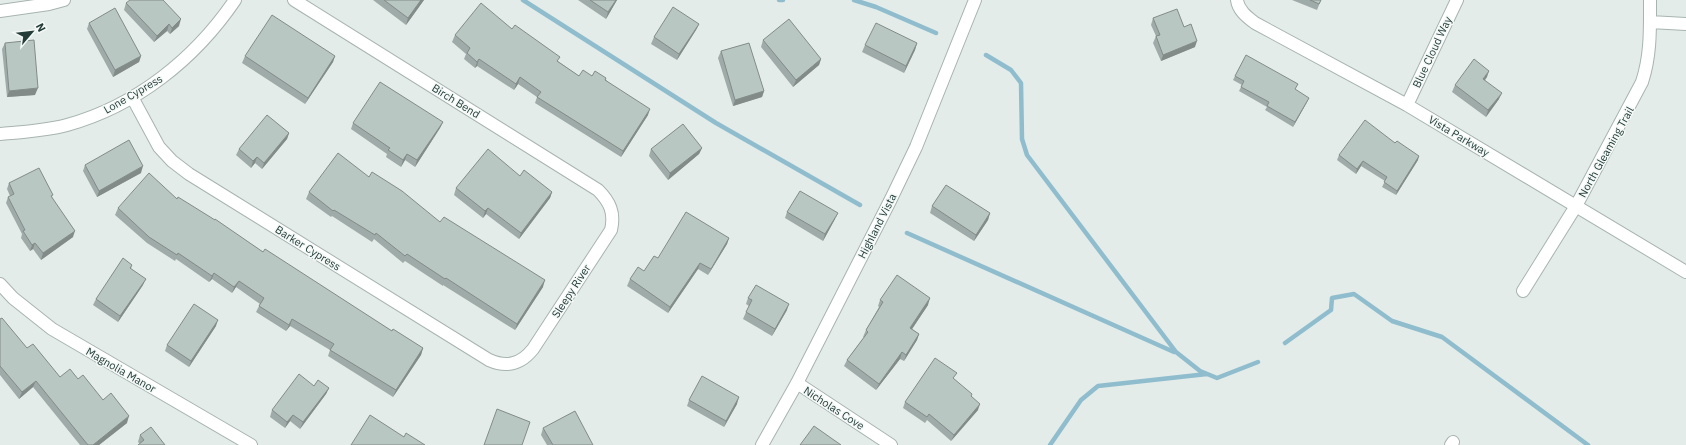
<svg xmlns="http://www.w3.org/2000/svg" width="1686" height="445" viewBox="0 0 1686 445" font-family="'IBM Plex Sans',sans-serif">
<style>
.lines{fill:none;stroke-linecap:round;stroke-linejoin:round}
.stream{stroke:#8fbdce;stroke-width:4.5}
.minor-casing{stroke:#a7b4b1;stroke-width:14}
.minor{stroke:#fff;stroke-width:12}
.wall{fill:#9faba8}
.shaded-wall{fill:#828b88}
.building{fill:#b9c7c3;stroke:#828b88}
.labels{text-anchor:middle;stroke-width:3;stroke-linejoin:round;paint-order:stroke}
.street-label{font-size:11px;fill:#243d39;stroke:#f4f9f7}
</style>
<rect width="100%" height="100%" fill="#e4ece9"/>
<g class="lines">
<!-- stream -->
<path class="stream" d="M523 0 716 123 860 205
M779 0H783
M854 0 876 7 936 33
M986 55 1011 70 1021 83 1022 139 1027 155 1176 352 1200 371 1217 378 1258 362
M907 233 1174 352
M1285 343 1331 310 1332 298 1354 294 1392 321 1442 337 1588 445
M1050 445 1081 400 1098 386 1207 374"/>
<!-- minor casing -->
<g class="minor-casing">
<path id="minor" d="M1237 0C1238 10 1247 17 1255 23L1407 105 1686 272
M0 11 49 4 64 0
M1650 22 1686 24
M132 97 159 147 172 161 189 174 489 360C507 368 521 364 533 349L611 230C615 213 610 202 598 190L294 0
M1407 105 1457 0
M0 134C22 132 45 131 67 125 136 106 195 59 235 0
M0 284 13 298 52 329 251 445
M1523 291 1576 206 1642 82C1651 55 1650 28 1650 0
M797 383 891 445
M762 445 797 383 891 199 916 147 975 0
M1451 445 1453 442"/>
</g>
<!-- minor -->
<use href="#minor" class="minor"/>
</g>
<!-- wall -->
<path class="wall" d="M373 0H424L406 25Z
M578 0H617L606 19Z
M1292 0H1321L1317 10Z
M126 3 179 26 170 34 167 31 154 42 124 10Z
M1153 18 1184 27 1195 47 1161 61 1153 43 1156 36 1151 25Z
M89 23 141 56 139 62 113 77 87 29Z
M699 24 696 30 677 60 651 44 654 37Z
M512 29 579 76H592L606 78V80L648 115 621 157 535 103 537 97 518 84 514 90 477 66 475 68 464 59 466 54 452 42 455 35Z
M763 40 821 59 819 65 793 87 761 47Z
M5 43 35 95 7 97 2 49Z
M917 43 915 50 904 73 862 52 865 45Z
M721 51 764 91 762 97 733 106 718 58Z
M245 56H335L333 62 305 104 242 63Z
M1235 76 1296 90 1307 102 1293 127 1265 110 1267 107 1239 91 1242 85 1233 80Z
M1487 77 1485 80 1499 99 1486 117 1452 92 1455 85Z
M443 122 440 128 415 167 405 160 401 167 386 157 387 154 351 129 353 123Z
M289 133 287 139 262 169 255 163 251 168 236 155 239 149Z
M702 148 699 154 668 180 649 156 651 149Z
M1339 155 1418 160 1396 195 1382 187 1385 181 1361 166 1356 174 1337 160Z
M85 165 141 173 97 197 83 171Z
M520 176 552 192 550 198 519 239 486 214 483 218 454 195 456 188Z
M369 177 440 222 543 287 515 330 443 285V286L405 261 403 263 374 239 372 242 332 216 331 217 306 199 309 192Z
M9 183 52 197 73 237 41 260 33 249 30 251 21 238 22 234 6 203 8 197 10 196 7 189Z
M177 199 392 331 423 348 421 355 393 397 328 356 330 350 290 326 286 331 256 312 260 304 236 287 232 293 212 279 209 282 176 259 175 261 147 243 115 215 118 208Z
M932 206 990 213 988 220 974 241 930 213Z
M787 212 835 219 823 241 785 218Z
M729 238 727 244 708 275 698 269 668 313 627 286 630 279 644 271 658 258Z
M132 265 131 269 143 285 118 322 93 305 96 299Z
M748 298 787 310 772 336 743 319 746 312 749 306 746 304Z
M880 300 928 305 912 329 919 334 917 340 904 361 900 359 876 390 844 366 847 360 864 337H863L866 330 879 307 878 306Z
M0 319 27 348 60 377 78 379 103 400 127 423 99 445H80L33 387 19 399 0 375Z
M216 326 189 367 165 351 167 345Z
M954 379 971 396 978 410 951 441 927 420 925 423 903 408 905 402Z
M314 386 329 388 326 394 300 429 290 421 285 428 270 417 272 410Z
M689 400 737 404 724 427 687 406Z
M543 428 593 445H547L541 435Z
M140 435 165 445 140 444 138 442Z"/>
<!-- shaded-wall -->
<path class="shaded-wall" d="M421 0H424L406 25 408 18Z
M616 0H617L606 19 608 12Z
M181 19 179 26 170 34 172 28Z
M169 24 167 31 154 42 157 36Z
M699 24 696 30 677 60 679 54Z
M1197 41 1195 47 1161 61 1163 55Z
M917 43 915 50 904 73 906 66Z
M141 56 139 62 113 77 115 70Z
M335 56 333 62 305 104 308 98Z
M479 59 477 66 475 68 477 62Z
M821 59 819 65 793 87 796 80Z
M1489 71 1487 77 1481 85 1483 79Z
M520 77 518 84 514 90 516 84Z
M38 88 35 95 7 97 9 91Z
M764 91 762 97 733 106 735 100Z
M1502 93 1499 99 1486 117 1488 110Z
M1309 98 1307 102 1293 127 1295 122Z
M650 109 648 115 621 157 623 151Z
M443 122 440 128 415 167 417 160Z
M289 133 287 139 262 169 264 163Z
M702 148 699 154 668 180 670 173Z
M407 154 405 160 401 167 403 160Z
M1419 156 1418 160 1396 195 1397 191Z
M257 157 255 163 251 168 253 161Z
M1363 161 1361 166 1356 174 1357 169Z
M143 166 141 173 97 197 99 191Z
M552 192 550 198 519 239 521 233Z
M488 208 486 214 483 218 485 211Z
M838 213 835 219 823 241 825 234Z
M990 213 988 220 974 241 976 235Z
M75 231 73 237 41 260 43 253Z
M729 238 727 244 708 275 711 269Z
M35 243 33 249 30 251 32 245Z
M700 263 698 269 668 313 670 307Z
M214 273 212 279 209 282 212 276Z
M146 279 143 285 118 322 120 316Z
M545 280 543 287 515 330 517 324Z
M239 281 236 287 232 293 234 287Z
M930 298 928 305 908 335 910 328Z
M789 304 787 310 772 336 775 329Z
M292 319 290 326 286 331Z
M218 320 216 326 189 367 191 361Z
M919 334 917 340 904 361 906 355Z
M423 348 421 355 393 397 396 390Z
M902 352 900 359 876 390 879 384Z
M36 381 33 387 19 399 22 392Z
M329 388 326 394 300 429 303 422Z
M739 397 737 404 724 427 726 421Z
M980 404 978 410 951 441 954 435Z
M293 415 290 421 285 428 287 422Z
M129 416 127 423 99 445H93Z"/>
<!-- building -->
<path class="building" d="M130 0H163L181 19 172 28 169 24 157 36 126 3Z
M384 0H421L408 18Z
M590 0H616L608 12Z
M1310 0H1321L1319 4Z
M481 3 512 29 515 25 560 57 557 61 579 76 583 70 592 76 595 71 606 78 605 80 650 109 623 151 537 97 541 92 520 77 516 84 479 59 477 62 467 53 470 48 455 35Z
M673 7 699 24 679 54 654 37Z
M115 8 141 56 115 70 89 23Z
M1177 9 1184 27 1191 24 1197 41 1163 55 1156 36 1160 35 1153 18Z
M272 15 335 56 308 98 245 56Z
M789 19 821 59 796 80 763 40Z
M876 23 917 43 906 66 865 45Z
M34 40 38 88 9 91 5 43Z
M749 43 764 91 735 100 721 51Z
M1246 55 1298 84 1295 89 1309 98 1295 122 1267 106 1269 102 1241 87 1244 81 1235 76Z
M1474 59 1489 71 1483 79 1502 93 1488 110 1455 85Z
M380 82 443 122 417 160 407 154 403 160 388 150 390 148 353 123Z
M267 115 289 133 264 163 257 157 253 161 239 149Z
M1365 120 1395 143 1397 141 1419 156 1397 191 1384 182 1387 177 1363 161 1357 169 1339 155Z
M683 124 702 148 670 173 651 149Z
M129 140 143 166 99 191 85 165Z
M488 149 520 176 524 170 552 192 521 233 488 208 485 211 456 188Z
M338 153 369 177 372 172 402 191 440 222 444 217 545 280 517 324 446 278 445 279 407 254 405 256 376 233 375 235 334 210 333 211 309 192Z
M39 168 53 195 51 196 75 231 43 253 35 243 32 245 23 231 25 230 8 197 14 194 9 183Z
M149 173 177 199 178 197 215 220V219L263 252 265 249 392 331 393 329 423 348 396 390 330 350 334 344 292 319 289 325 259 306 264 298 239 281 234 287 214 273 212 276 178 253 177 255 149 237 118 208Z
M946 185 990 213 976 235 932 206Z
M800 191 838 213 825 234 787 212Z
M686 212 729 238 711 269 700 263 670 307 630 279 638 267 644 271 654 256 658 258Z
M123 258 132 265 130 268 146 279 120 316 96 299Z
M897 275 930 298 910 328 919 334 906 355 902 352 879 384 847 360 868 332 866 330 883 302 880 300Z
M756 285 789 304 775 329 746 312 752 300 748 298Z
M194 304 218 320 191 361 167 345Z
M2 318 27 348 33 344 60 377 70 369 78 379 83 375 103 400 111 393 129 416 93 445H88L36 381 22 392 0 366V319Z
M935 358 957 373 953 378 972 394 971 396 980 404 954 435 929 414 927 417 905 402Z
M299 374 314 386 318 380 329 388 303 422 293 415 287 422 272 410Z
M702 376 739 397 726 421 689 400Z
M497 409 530 422 522 445H484Z
M575 411 593 445H553L543 428Z
M370 415 404 437 406 433 425 445H351Z
M814 426 841 445H800Z
M151 427 165 445H138L144 440 140 435Z"/>
<g class="labels">
<!-- street labels -->
<g class="street-label">
<text transform="translate(1432 52) rotate(-65)" y="4">Blue Cloud Way</text>
<text transform="translate(133 94) rotate(-30)" y="4">Lone Cypress</text>
<text transform="translate(456 101) rotate(32)" y="4">Birch Bend</text>
<text transform="translate(1459 136) rotate(31)" y="4">Vista Parkway</text>
<text transform="translate(1606 152) rotate(-61)" y="4">North Gleaming Trail</text>
<text transform="translate(877 226) rotate(-63)" y="4">Highland Vista</text>
<text transform="translate(308 248) rotate(32)" y="4">Barker Cypress</text>
<text transform="translate(571 291) rotate(-57)" y="4">Sleepy River</text>
<text transform="translate(121 370) rotate(30)" y="4">Magnolia Manor</text>
<text transform="translate(834 408) rotate(33)" y="4">Nicholas Cove</text>
</g>
</g>
<!-- north arrow -->
<g transform="translate(32 32) rotate(62)" stroke="#f4f9f7" stroke-width="3" paint-order="stroke">
<path d="M0-3L7 15L0 10L-7 15Z" fill="#243d39"/>
<text y="-6" font-size="11" font-weight="bold" text-anchor="middle" fill="#243d39">N</text>
</g>
</svg>
